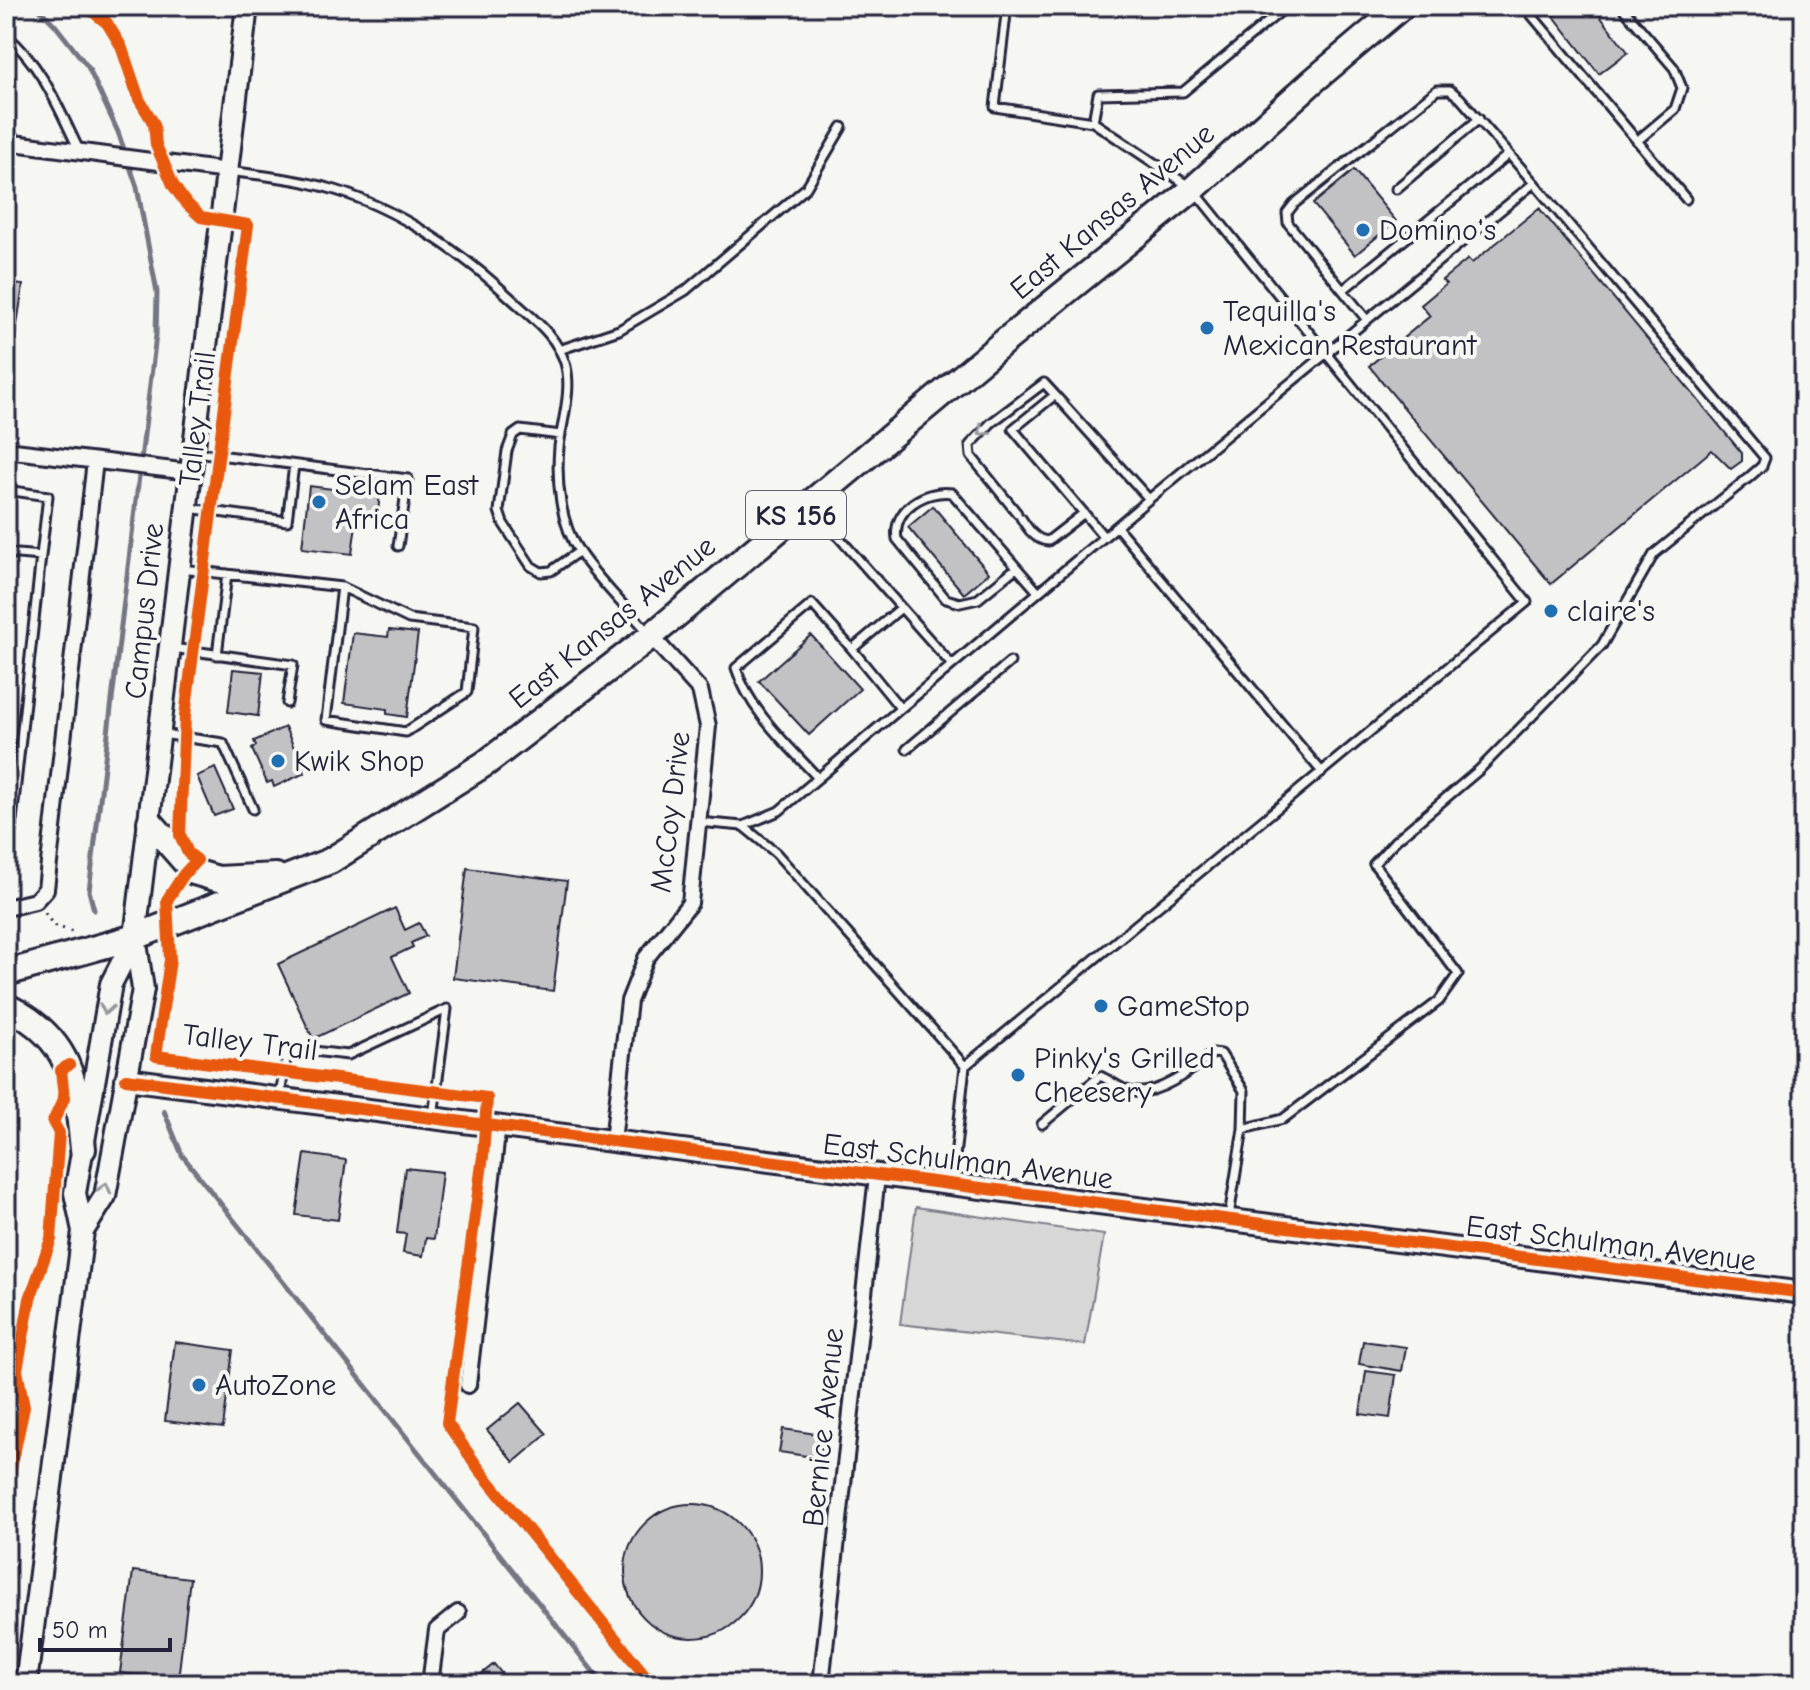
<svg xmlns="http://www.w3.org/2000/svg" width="1810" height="1690" viewBox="0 0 1810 1690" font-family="'Comic Neue',sans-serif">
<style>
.green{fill:#d7d7d7;stroke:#7c7c89;stroke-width:2}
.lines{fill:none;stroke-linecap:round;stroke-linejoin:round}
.stream{stroke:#757583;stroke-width:5}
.building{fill:#c2c2c4;stroke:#22223b;stroke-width:2}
.lane-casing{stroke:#22223b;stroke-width:13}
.street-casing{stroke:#22223b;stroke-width:20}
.secondary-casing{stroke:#22223b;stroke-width:26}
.primary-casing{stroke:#22223b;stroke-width:30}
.path{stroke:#22223b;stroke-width:3;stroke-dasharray:2 6;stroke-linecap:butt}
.lane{stroke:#f6f6f2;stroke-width:7}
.street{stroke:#f6f6f2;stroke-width:14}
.secondary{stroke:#f6f6f2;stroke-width:20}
.primary{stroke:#f6f6f2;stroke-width:24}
.cycleway-casing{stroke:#f6f6f2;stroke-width:17}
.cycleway{stroke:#e8590c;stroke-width:12}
.oneway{stroke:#9797a0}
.poi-dot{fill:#1f6fb2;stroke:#f6f6f2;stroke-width:3}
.labels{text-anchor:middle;stroke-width:8;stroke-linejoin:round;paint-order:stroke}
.shield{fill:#f6f6f2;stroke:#626272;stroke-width:2}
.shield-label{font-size:28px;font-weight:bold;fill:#22223b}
.street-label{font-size:30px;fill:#22223b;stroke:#f6f6f2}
.poi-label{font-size:30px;fill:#22223b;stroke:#f6f6f2;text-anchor:start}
</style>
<rect width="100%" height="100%" fill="#f6f6f2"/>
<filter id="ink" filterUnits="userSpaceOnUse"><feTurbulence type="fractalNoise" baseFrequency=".0125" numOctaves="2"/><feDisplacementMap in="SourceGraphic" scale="16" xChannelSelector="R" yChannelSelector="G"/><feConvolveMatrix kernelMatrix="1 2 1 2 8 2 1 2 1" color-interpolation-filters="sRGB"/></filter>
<g filter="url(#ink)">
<!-- green -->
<path class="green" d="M916 1207 1104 1235 1085 1345 900 1324Z"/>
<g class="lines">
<!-- stream -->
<path class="stream" d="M36 6 55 25 88 67 118 132 137 187 157 292 156 335 89 891 94 910
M164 1111 182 1155 603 1684"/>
</g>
<!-- building -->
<path class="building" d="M1546 6H1592L1628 52 1599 74Z
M1354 170 1396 221 1355 255 1313 204Z
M1539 208 1742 453V461L1731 469 1712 450 1551 584 1369 366 1430 316 1421 305 1446 284 1442 280 1468 259 1472 263Z
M6 283 23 285 12 358 6 357Z
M309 486 380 495 377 519 357 517 352 554 302 548Z
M933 506 989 573 964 594 908 527Z
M389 630 418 633 407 717 387 714V709L344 703 353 633 388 637Z
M811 635 860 689 809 735 759 681Z
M233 669 263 672 258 716 228 712Z
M285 727 305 773 274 787 272 781 267 783 252 749 256 746 254 741Z
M215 768 233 809 214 816 197 776Z
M467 868 567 881 553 991 453 978Z
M395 908 405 930 419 923 426 936 411 943 413 947 392 957 409 993 313 1039 278 964Z
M305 1154 346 1160 338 1220 296 1215Z
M405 1168 442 1172 434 1239 426 1238 423 1256 403 1253 406 1234 397 1233Z
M1363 1341 1406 1347 1402 1371 1359 1364Z
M175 1342 233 1350 223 1428 165 1421Z
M1366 1371 1396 1375 1390 1418 1360 1414Z
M520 1403 547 1434 514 1462 487 1430Z
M783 1429 823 1435 820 1458 779 1452Z
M625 1571a67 67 0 1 1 134 0a67 67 0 1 1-134 0Z
M133 1571 190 1578 178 1680 120 1673Z
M494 1664 510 1684H469Z"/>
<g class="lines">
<!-- lane casing -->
<g class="lane-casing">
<path id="lane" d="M1007 6 995 107 1093 122 1098 94 1183 92 1287 6
M1524 6 1686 199
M1621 6 1674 68 1682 88 1675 109 1637 141
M6 35C42 65 59 109 79 150
M229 171C255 175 282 177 308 183 386 199 459 249 516 303 536 321 557 337 565 363 573 389 562 421 559 447 556 481 560 524 580 553 599 581 625 606 647 631
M1396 189 1479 119
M1343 290 1509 154
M1367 320 1288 223 1287 213 1294 204 1437 90H1450L1460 98 1534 183
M559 350 619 330 685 291 806 188 842 127
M561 435 520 430 513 435 507 451 499 511 503 523 531 566 541 572 551 571 578 552
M195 452 408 479 398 546
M6 490 48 496 41 556
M188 508 287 521 294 465
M813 508 952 665
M1017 513 971 456 970 445 991 423 1044 383 1055 395
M1021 518C1028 529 1035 540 1048 541L1084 513
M1117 527 1322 772
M1104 537 1013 429 1055 395 1149 499
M6 553 41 556 9 848 6 852
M1016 568 978 599 960 603 946 599 897 539C892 509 926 489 952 493L1038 592
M181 569 342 587 409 619 474 627 467 692 406 732 326 720 342 587
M172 648 293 665 287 703
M852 649 900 708
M217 655 227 574
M162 734 223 743 253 809
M907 749 1010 662
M818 778C788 745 750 712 736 668L812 604 852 649 901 608
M698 822 743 826 776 853 965 1066
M743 826 779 811 1149 499 1534 183 1765 458 1762 466 1747 479 1654 554 1602 645 1479 770 1395 841 1374 864 1458 974 1439 1001 1283 1119 1243 1129 1229 1216
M280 1095 288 1048 348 1055 447 1009 433 1117
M1042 1124 1100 1076C1110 1080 1119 1088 1129 1091 1156 1099 1194 1068 1213 1053L1221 1054 1244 1091 1243 1129
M952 1184 965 1066 1527 602 1193 189 1093 122"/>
</g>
<!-- street casing -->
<g class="street-casing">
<path id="street" d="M6 142 227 171
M6 450 190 472
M6 908 35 901 46 889 95 461
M613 1141 629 1001 646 958 690 903 708 726 700 690 651 636
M468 1385 498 1125
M430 1684 437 1630 458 1613
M821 1684 877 1176"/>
</g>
<!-- secondary casing -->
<g class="secondary-casing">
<path id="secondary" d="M126 1079 1804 1293
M83 1231 105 1196 143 989 135 937 247 6
M26 1684 83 1231 75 1193 111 984 135 937"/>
</g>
<!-- primary casing -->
<g class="primary-casing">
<path id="primary" d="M150 822 194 872 218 879 276 876
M6 973 135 937 330 861 486 763 651 636 1005 341 1193 189 1313 81 1402 6
M6 1006C72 1039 76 1082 83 1149"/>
</g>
<!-- path -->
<path class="path" d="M45 913 53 925 73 932"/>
<!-- lane -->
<use href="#lane" class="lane"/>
<!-- street -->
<use href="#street" class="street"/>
<!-- secondary -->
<use href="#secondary" class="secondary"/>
<!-- primary -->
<use href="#primary" class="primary"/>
<!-- cycleway casing -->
<g class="cycleway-casing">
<path id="cycleway" d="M86 6 107 23 121 46 139 99 154 124 156 145 173 185 185 202 201 217 248 225 185 716 180 835 188 853 197 860 184 874 167 900 170 960 156 1056 487 1098 483 1156 447 1423 479 1469 652 1684
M126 1079 1804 1293
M6 1492 24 1407 17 1370 30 1299 51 1239 59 1133 53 1122 64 1098 61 1070 69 1065"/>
</g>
<!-- cycleway -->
<use href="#cycleway" class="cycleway"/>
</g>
<!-- one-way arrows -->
<defs><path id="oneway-chevron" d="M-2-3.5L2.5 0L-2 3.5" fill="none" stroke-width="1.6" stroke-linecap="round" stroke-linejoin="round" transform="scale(2)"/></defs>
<g class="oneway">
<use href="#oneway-chevron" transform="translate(983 431) rotate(136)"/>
<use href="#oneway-chevron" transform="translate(106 1009) rotate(100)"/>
<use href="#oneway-chevron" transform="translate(105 1188) rotate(-75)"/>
</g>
</g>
<!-- markers -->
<g class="poi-dot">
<circle cx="1363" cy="230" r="8"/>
<circle cx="1207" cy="328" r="8"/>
<circle cx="319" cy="502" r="8"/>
<circle cx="1551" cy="611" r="8"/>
<circle cx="278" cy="761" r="8"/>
<circle cx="1101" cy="1006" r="8"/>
<circle cx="1018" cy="1075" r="8"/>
<circle cx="199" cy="1385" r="8"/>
</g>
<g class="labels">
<!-- shield labels -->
<rect class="shield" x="746" y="491" width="100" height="48" rx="6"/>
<g class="shield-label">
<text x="796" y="525">KS 156</text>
</g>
<!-- street labels -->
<g class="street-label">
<text transform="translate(1112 211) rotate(-40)" y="10">East Kansas Avenue</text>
<text transform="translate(197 419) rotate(-83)" y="10">Talley Trail</text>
<text transform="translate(144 611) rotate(-84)" y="10">Campus Drive</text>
<text transform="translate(612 622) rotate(-39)" y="10">East Kansas Avenue</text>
<text transform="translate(670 812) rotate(-83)" y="10">McCoy Drive</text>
<text transform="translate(250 1042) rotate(7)" y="10">Talley Trail</text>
<text transform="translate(968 1161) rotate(7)" y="10">East Schulman Avenue</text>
<text transform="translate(1611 1243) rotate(7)" y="10">East Schulman Avenue</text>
<text transform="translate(823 1427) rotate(-84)" y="10">Bernice Avenue</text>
</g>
<!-- poi labels -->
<g class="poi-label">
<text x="1379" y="240">Domino's</text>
<text x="1223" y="321">Tequilla's<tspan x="1223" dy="34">Mexican Restaurant</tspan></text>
<text x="335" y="495">Selam East<tspan x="335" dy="34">Africa</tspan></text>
<text x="1567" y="621">claire's</text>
<text x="294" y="771">Kwik Shop</text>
<text x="1117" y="1016">GameStop</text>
<text x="1034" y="1068">Pinky's Grilled<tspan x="1034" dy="34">Cheesery</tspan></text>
<text x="215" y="1395">AutoZone</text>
</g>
</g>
<!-- margin -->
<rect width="1810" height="1690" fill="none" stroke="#f6f6f2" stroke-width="32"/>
<rect x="16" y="16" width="1778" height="1658" fill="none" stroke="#22223b" stroke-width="3" filter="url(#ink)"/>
<!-- scale -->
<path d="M40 1638v12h130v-12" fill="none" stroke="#22223b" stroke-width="4"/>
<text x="52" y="1638" font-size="24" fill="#22223b" stroke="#f6f6f2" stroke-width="6" paint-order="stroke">50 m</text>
</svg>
